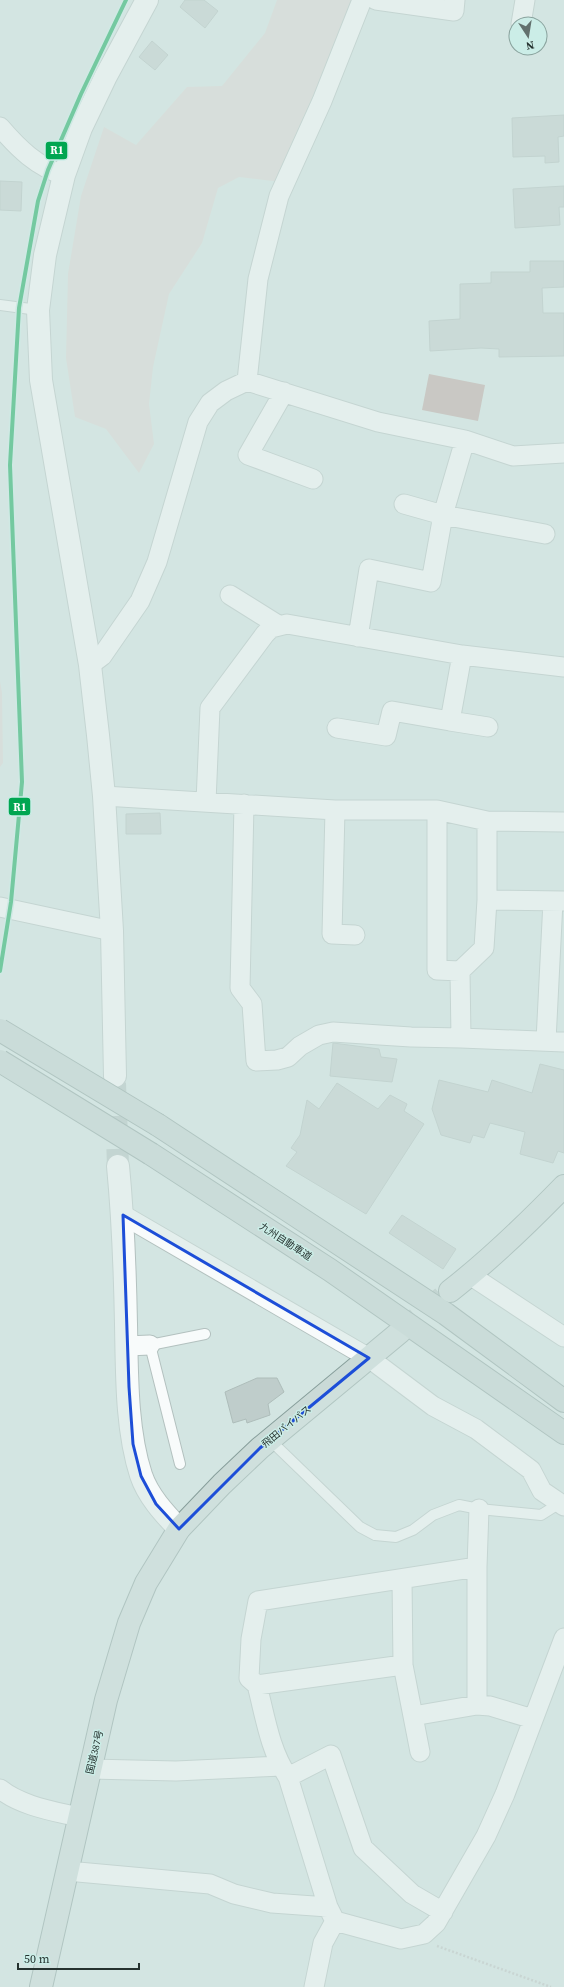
<svg xmlns="http://www.w3.org/2000/svg" width="564" height="1987" viewBox="0 0 564 1987" font-family="'Source Serif 4','Noto Sans JP',serif">
<style>
.green{fill:#dcd6d2}
.water{fill:#bca59f}
.building{fill:#bfcdcb;stroke:#aebdba}
.lines{fill:none;stroke-linecap:round;stroke-linejoin:round}
.tertiary-tunnel{stroke:#b0c1be;stroke-width:22;stroke-dasharray:22 11;stroke-linecap:butt}
.trunk-tunnel{stroke:#b0c1be;stroke-width:22;stroke-dasharray:22 11;stroke-linecap:butt}
.service-casing{stroke:#b3c1bf;stroke-width:12}
.minor-casing{stroke:#b3c1bf;stroke-width:21}
.tertiary-casing{stroke:#b3c1bf;stroke-width:24}
.trunk-casing{stroke:#879e9b;stroke-width:24}
.motorway-casing{stroke:#879e9b;stroke-width:24}
.path{stroke:#bcc2c0;stroke-width:2.5;stroke-dasharray:2 2;stroke-linecap:butt}
.service{stroke:#f8fbfb;stroke-width:10}
.minor{stroke:#f8fbfb;stroke-width:19}
.tertiary{stroke:#f8fbfb;stroke-width:22}
.trunk{stroke:#cadad7;stroke-width:22}
.motorway{stroke:#bfd1ce;stroke-width:22}
.motorway-bridge-casing{stroke:#879e9b;stroke-width:24;stroke-linecap:butt}
.motorway-bridge{stroke:#bfd1ce;stroke-width:22}
.rail-1-casing{stroke:#cbede7;stroke-width:7}
.rail-1{stroke:#00a651;stroke-width:4}
.marked{fill:none;stroke:#1d4ed8;stroke-width:3;stroke-linejoin:round}
.labels{text-anchor:middle;stroke-width:3;stroke-linejoin:round;paint-order:stroke}
.street-label{font-size:10px;fill:#25322f;stroke:#cbede7}
.line-badge{stroke:#cbede7;stroke-width:1.5}
.badge-label{font-size:11px;text-anchor:middle;font-weight:bold;fill:#fff}
</style>
<rect width="100%" height="100%" fill="#d3e5e2"/>
<!-- green -->
<path class="green" d="M277 0H352L281 182 239 177 218 188 202 243 169 294 153 367 149 404 154 444 139 473 106 429 75 417 66 358 68 274 81 196 104 127 136 145 187 87 222 86 265 33Z
M0 681 2 693 3 763 0 767Z"/>
<!-- water -->
<path class="water" d="M429 374 485 385 478 421 422 410Z"/>
<!-- building -->
<path class="building" d="M185 0H204L218 11 205 28 180 7Z
M152 41 168 55 155 70 139 57Z
M564 115V136L558 137 559 162 545 163V156L513 157 512 118Z
M0 181 22 182 21 211 0 210Z
M564 186V207H559L560 225 515 228 513 189Z
M530 261H564V287L542 288 543 313H564V356L499 357V349L481 348 430 351 429 321 460 319V284L491 283V272H530Z
M160 813 161 834H126V814Z
M333 1043 379 1049 381 1057 397 1059 392 1082 330 1076Z
M540 1064 564 1070V1153L558 1151 553 1163 520 1154 525 1132 490 1123 484 1138 473 1135 470 1143 441 1135 432 1109 439 1080 488 1092 492 1080 532 1093Z
M337 1083 378 1109 390 1095 407 1104 404 1111 424 1124 366 1214 286 1166 297 1152 291 1148 300 1135 307 1100 319 1109Z
M402 1215 456 1249 443 1269 389 1233Z
M257 1378H277L284 1392 268 1404 270 1415 247 1423 246 1419 233 1423 225 1392Z"/>
<g class="lines">
<!-- tertiary-tunnel -->
<path class="tertiary-tunnel" d="M115 1083 118 1166"/>
<!-- trunk-tunnel -->
<path class="trunk-tunnel" d="M400 1332 447 1293"/>
<!-- service casing -->
<g class="service-casing">
<path id="service" d="M0 305 38 310
M270 1440 360 1527 375 1535 396 1537 413 1530 433 1515 459 1505 479 1509 541 1515 560 1503
M180 1464 150 1345 205 1334"/>
</g>
<!-- minor casing -->
<g class="minor-casing">
<path id="minor" d="M376 0 454 11 455 0
M521 24 525 0
M0 127C18 148 37 167 64 175
M247 381 258 279 279 196 322 101 362 0
M284 392 248 455 313 479
M404 504 443 515 545 534
M230 595 278 625
M358 637 369 569 431 582 443 515 465 440
M90 665 102 656 140 601 157 562 198 422 210 403 226 391 247 381 378 422 465 440 513 456 564 453
M450 721 488 727
M337 728 386 736 392 711 450 721 462 655
M104 796 335 810H437L487 821V900L484 948 460 971 461 1038 564 1042
M206 802 210 708 265 634 271 628 287 624 462 655 564 667
M244 804 240 988 252 1004 256 1061 277 1060 288 1057 300 1046 319 1035 333 1032 411 1037 461 1038
M335 810 332 934 355 935
M437 810V970L460 971
M487 821 564 822
M487 900 564 901
M0 907 112 931
M546 1041 553 901
M123 1215 369 1358 433 1406 476 1429 531 1470 542 1491 564 1506
M470 1275 564 1337
M127 1346 150 1345
M403 1665 420 1752
M257 1685 249 1678 251 1639 258 1601 477 1567
M477 1705V1567L479 1509
M413 1716 477 1705 490 1706 533 1719
M90 1769 176 1771 281 1766
M288 1777 331 1755 363 1848 412 1894 443 1912
M0 1789C21 1806 53 1811 78 1817
M67 1871 210 1884 234 1894 272 1903 328 1907
M335 1921 401 1939 424 1934 436 1923 486 1836 505 1794 564 1638
M314 1987 323 1943 335 1921 328 1907 288 1777C270 1751 265 1716 257 1685L403 1665 402 1579"/>
</g>
<!-- tertiary casing -->
<g class="tertiary-casing">
<path id="tertiary" d="M115 1076 112 931 104 796 98 735 90 665 41 380 38 310 45 255 64 175 81 128 106 76 147 0
M118 1166C123 1218 125 1271 126 1324 127 1372 126 1429 141 1475 148 1496 164 1513 179 1529"/>
</g>
<!-- trunk casing -->
<g class="trunk-casing">
<path id="trunk" d="M450 1291C491 1259 528 1223 564 1186
M41 1987 106 1700 129 1623 146 1583 179 1529 222 1484 260 1448 400 1332"/>
</g>
<!-- motorway casing -->
<g class="motorway-casing">
<path id="motorway" d="M158 1125 446 1314 564 1401
M151 1154 330 1270 564 1433"/>
</g>
<!-- path -->
<path class="path" d="M437 1946 551 1987"/>
<!-- service -->
<use href="#service" class="service"/>
<!-- minor -->
<use href="#minor" class="minor"/>
<!-- tertiary -->
<use href="#tertiary" class="tertiary"/>
<!-- trunk -->
<use href="#trunk" class="trunk"/>
<!-- motorway -->
<use href="#motorway" class="motorway"/>
<!-- motorway-bridge casing -->
<g class="motorway-bridge-casing">
<path id="motorway-bridge" d="M0 1030 158 1125
M0 1061 151 1154"/>
</g>
<!-- motorway-bridge -->
<use href="#motorway-bridge" class="motorway-bridge"/>
<!-- rail-1 casing -->
<g class="rail-1-casing">
<path id="rail-1" d="M0 971 11 902 22 782 10 465 19 308 38 201 48 170 81 94 126 0"/>
</g>
<!-- rail-1 -->
<use href="#rail-1" class="rail-1"/>
</g>
<!-- marked area -->
<path d="M0 0H564V1987H0ZM123 1215 369 1358 260 1448 179 1529 156 1504 141 1476 133 1444 129 1387Z" fill="#d3e5e2" fill-opacity=".55" fill-rule="evenodd"/>
<path class="marked" d="M123 1215 369 1358 260 1448 179 1529 156 1504 141 1476 133 1444 129 1387Z"/>
<g class="labels">
<!-- street labels -->
<g class="street-label">
<text transform="translate(286 1241) rotate(33)" y="4">九州自動車道</text>
<text transform="translate(286 1426) rotate(-39)" y="4">飛田バイパス</text>
<text transform="translate(94 1752) rotate(-77)" y="4">国道387号</text>
</g>
</g>
<g class="line-badge">
<rect x="45" y="141" width="23" height="19" rx="4" fill="#00a651"/>
<rect x="8" y="797" width="23" height="19" rx="4" fill="#00a651"/>
</g>
<g class="badge-label">
<text x="57" y="154">R1</text>
<text x="20" y="811">R1</text>
</g>
<!-- north arrow -->
<g transform="translate(528 36) rotate(168)"><circle r="19" fill="#cbede7" stroke="#89a29d"/>
<path d="M0-3L7 15L0 10L-7 15Z" fill="#62716e"/>
<text y="-6" font-size="11" font-weight="bold" text-anchor="middle" fill="#25322f">N</text>
</g>
<!-- scale -->
<path d="M18 1963v6h121v-6" fill="none" stroke="#25322f" stroke-width="2"/>
<text x="24" y="1963" font-size="12" fill="#25322f" stroke="#cbede7" stroke-width="3" paint-order="stroke">50 m</text>
</svg>
